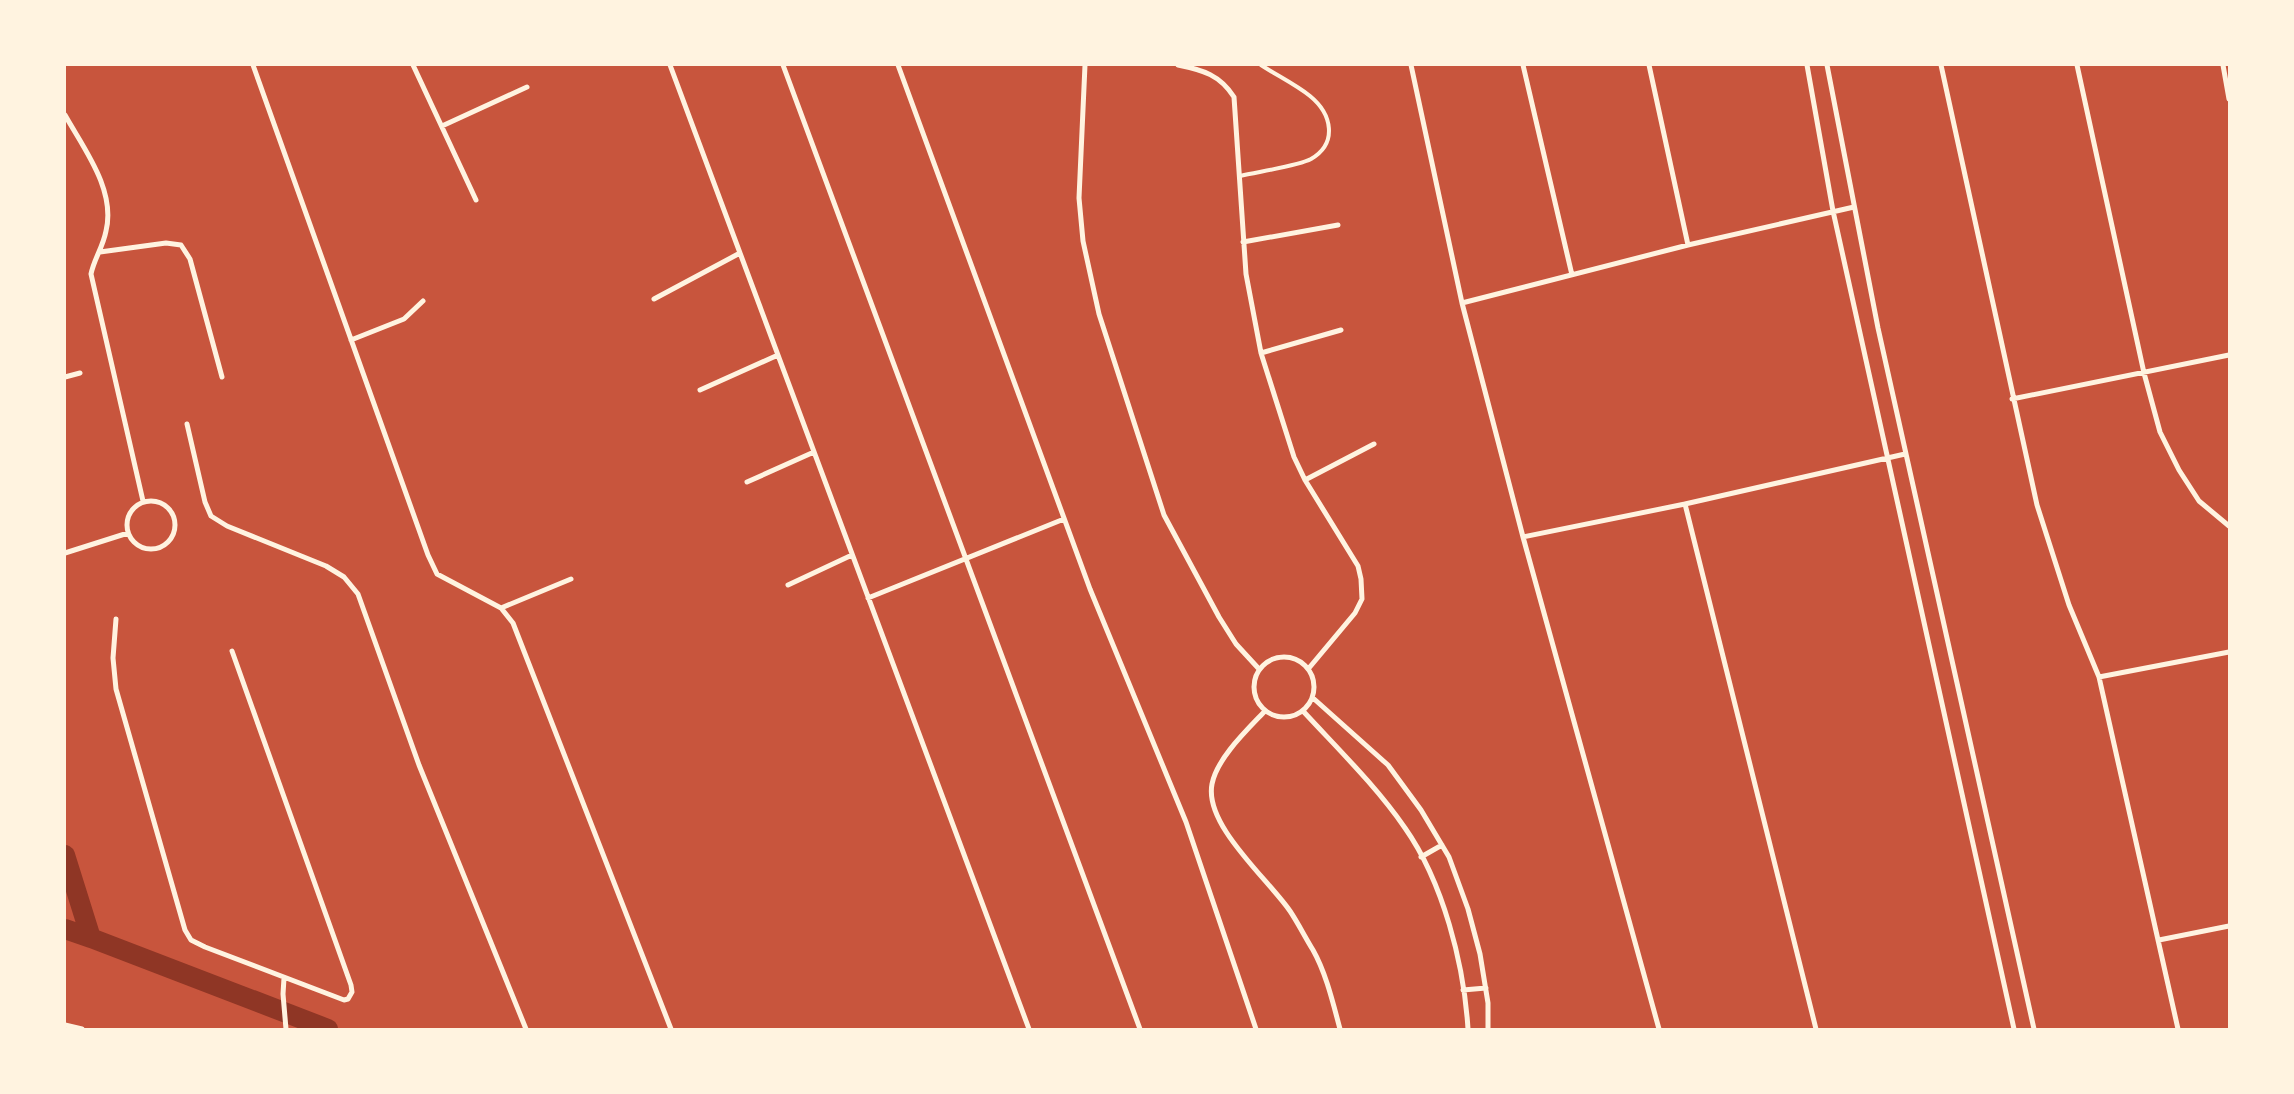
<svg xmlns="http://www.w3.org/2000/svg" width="2294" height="1094" viewBox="0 0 2294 1094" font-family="'Roboto Serif',serif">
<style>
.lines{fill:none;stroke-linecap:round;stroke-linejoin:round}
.canal{stroke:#8f3625;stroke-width:20}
.service{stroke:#fff3e0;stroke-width:4}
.minor{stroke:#fff3e0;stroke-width:5}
</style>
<rect width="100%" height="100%" fill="#c8553d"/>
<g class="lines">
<!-- canal -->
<path class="canal" d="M65 855 91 938 328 1029
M65 929 91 938"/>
<!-- service -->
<path class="service" d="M1240 176C1256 172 1298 166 1311 159 1338 143 1332 114 1310 96 1295 84 1276 75 1261 65"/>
<!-- minor -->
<path class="minor" d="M253 65 428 555 437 574 501 608 513 623 671 1029
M413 65 476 200
M670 65 1029 1029
M783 65 1140 1029
M898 65 1090 589 1186 822 1256 1029
M1085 65 1079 198 1083 241 1099 314 1164 515 1219 617 1236 644 1259 669
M1178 65C1203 70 1220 75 1234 97L1246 274 1261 353 1294 457 1305 480 1358 566 1361 579 1362 599 1355 613 1309 668
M1411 65 1462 303 1523 537 1659 1029
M1523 65 1572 275
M1649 65 1688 245
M1807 65 1833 211 2014 1029
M1827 65 1878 328 2034 1029
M1941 65 2037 505 2069 605 2099 677 2178 1029
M2077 65 2144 373 2160 432 2179 470 2199 501 2229 526
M2223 65 2229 99
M65 115C84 149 116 190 106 231 103 247 94 259 91 274L143 501
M442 126 527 87
M1243 242 1338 225
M100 252 166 243 181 245 190 259 222 377
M654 299 740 253
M1462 303 1688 245 1854 207
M351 340 404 319 423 301
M1261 353 1341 330
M65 377 80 373
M700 390 778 355
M2012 399 2229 355
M187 424 205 502 211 516 227 526 326 566 344 577 358 594 419 765 526 1029
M1305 480 1374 444
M747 482 814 452
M127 525a24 24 0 1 1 48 0a24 24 0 1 1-48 0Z
M1685 504 1816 1029
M1523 537 1685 504 1905 454
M65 553 128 533
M788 585 852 555
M868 598 1064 519
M501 608 571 579
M116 619 113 658 116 689 185 930 191 940 205 947 344 1000 348 999 352 992 351 985 232 651
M1254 687a30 30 0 1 1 60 0a30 30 0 1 1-60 0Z
M2099 677 2229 652
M1313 698 1388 765 1421 810 1449 857 1468 909 1480 954 1488 1003V1029
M1265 711C1248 729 1217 758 1212 784 1204 825 1268 879 1290 911 1298 923 1305 937 1313 950 1326 973 1333 1003 1340 1029
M1303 711C1338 749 1376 786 1405 828 1443 882 1464 964 1468 1029
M1421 857 1442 845
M2159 940 2229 926
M284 978 283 994 286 1029
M1463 990 1486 988
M65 1025 82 1029"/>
</g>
<!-- border -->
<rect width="2294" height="1094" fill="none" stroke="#fff3e0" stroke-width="132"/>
</svg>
